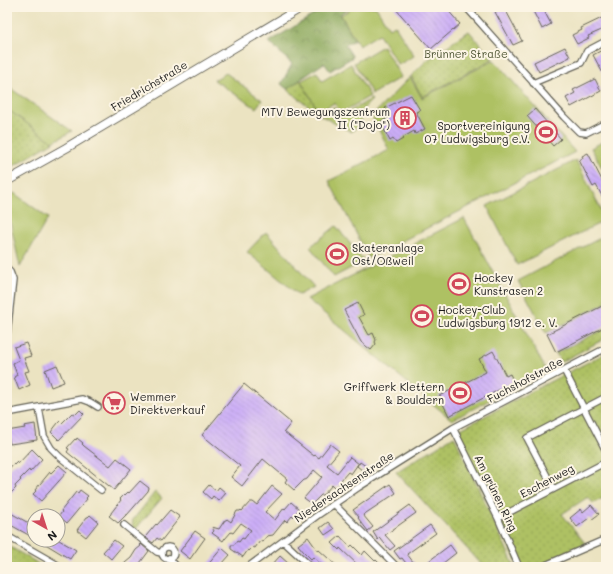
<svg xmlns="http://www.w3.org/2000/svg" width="613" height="574" viewBox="0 0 613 574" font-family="Mali,sans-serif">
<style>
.grass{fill:url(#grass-dots);stroke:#656e40}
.forest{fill:url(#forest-crowns);stroke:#53623b}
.garden{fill:#aec164;stroke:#656e40}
.building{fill:url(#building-back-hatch)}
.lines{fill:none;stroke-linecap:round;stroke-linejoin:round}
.minor-casing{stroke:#646256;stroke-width:8}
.secondary-casing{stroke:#646256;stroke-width:10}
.minor{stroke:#fff;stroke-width:5.5}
.secondary{stroke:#fff;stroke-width:8}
.labels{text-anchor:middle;stroke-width:4;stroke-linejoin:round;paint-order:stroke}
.park-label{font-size:11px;fill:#4f5635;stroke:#fcf5e5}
.street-label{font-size:11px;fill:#1c1c1c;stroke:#fcf5e5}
.poi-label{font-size:11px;fill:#1c1c1c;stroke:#fcf5e5;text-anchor:start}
</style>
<defs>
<pattern id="grass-dots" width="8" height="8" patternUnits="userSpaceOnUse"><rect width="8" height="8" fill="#aec164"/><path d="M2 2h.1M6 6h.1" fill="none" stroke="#95a556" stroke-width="1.8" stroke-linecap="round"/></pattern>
<pattern id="forest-crowns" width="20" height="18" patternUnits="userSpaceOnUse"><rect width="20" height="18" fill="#8aa75a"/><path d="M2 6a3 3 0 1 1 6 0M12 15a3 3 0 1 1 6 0" fill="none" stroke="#70874a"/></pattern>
<pattern id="building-back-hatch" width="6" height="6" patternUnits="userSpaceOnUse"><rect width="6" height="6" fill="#cbadf7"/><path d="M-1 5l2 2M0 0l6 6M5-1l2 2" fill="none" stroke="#ae94d3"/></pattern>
</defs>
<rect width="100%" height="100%" fill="#fcf5e5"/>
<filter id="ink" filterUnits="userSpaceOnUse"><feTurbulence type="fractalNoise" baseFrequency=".025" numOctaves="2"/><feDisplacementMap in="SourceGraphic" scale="8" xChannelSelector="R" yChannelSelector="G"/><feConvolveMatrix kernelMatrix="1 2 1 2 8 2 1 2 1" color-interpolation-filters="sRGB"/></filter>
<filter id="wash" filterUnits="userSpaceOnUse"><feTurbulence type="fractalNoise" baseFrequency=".012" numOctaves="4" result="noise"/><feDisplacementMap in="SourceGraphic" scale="16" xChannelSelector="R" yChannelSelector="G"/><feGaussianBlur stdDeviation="0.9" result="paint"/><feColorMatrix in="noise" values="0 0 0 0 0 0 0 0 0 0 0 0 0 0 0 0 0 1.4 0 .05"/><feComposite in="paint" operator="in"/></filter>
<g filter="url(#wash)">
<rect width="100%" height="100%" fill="#ebe3c1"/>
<!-- grass -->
<path class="grass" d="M469 31 493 59 422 97 411 76 426 61Z
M300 80 319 112 317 113 287 89Z
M371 99 372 100 359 113 360 119 362 121 352 132 334 123 320 115 334 107 340 117Z
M7 109 53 142 7 170Z
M606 328V338L561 362 556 353Z
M606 353V491L605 492 606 497 593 503 588 497 562 514 588 547 541 567H519L458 439 459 430 528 393Z
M454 436 515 567H484L396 472Z
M155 492 162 498 135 530 131 527 133 525 132 524 133 522 132 521Z
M7 545 44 567H7Z"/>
<!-- forest -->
<path class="forest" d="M326 7 349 8 340 14 355 40 345 45 353 57 330 71 324 63 287 89 281 84 292 64 269 42Z"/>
<!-- garden -->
<path class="garden" d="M354 7H376L389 28 395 25 414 56 398 65 379 34 359 46 341 15Z
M383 46 401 77 372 94 354 63Z
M494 60 575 152 369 258 329 181 389 150 372 116 410 77 422 98Z
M351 64 370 96 341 113 334 103 319 112 301 81 317 72 322 81Z
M226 73 262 100 256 108 214 80Z
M7 86 72 131 53 142 7 109Z
M606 140V175L591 148Z
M576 160 606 220 517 265 487 206Z
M14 193 48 218 20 267 7 207V197Z
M464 218 546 370 452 420 307 299Z
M336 226 364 261 334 277 310 247Z
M266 232 314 287 299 295 247 252Z
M606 235V303L546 333 518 281Z"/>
<g id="blocks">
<!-- building -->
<path class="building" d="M394 7H445L460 24 431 49Z
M504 7 522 41 513 45 495 12Z
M531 7H542L551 24 542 29Z
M606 16V28L588 36 589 38 577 44 572 35 582 30 581 28Z
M565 47 570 57 539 72 534 62Z
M606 48V79L593 55Z
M595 79 601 91 571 107 566 98 575 93 573 90Z
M411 95 420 110 416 112 425 129 415 134 414 131 402 138 403 139 396 143 393 139 390 141 380 122 390 117 385 108Z
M535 109 561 139 553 146 527 116Z
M588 153 606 188V203L596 185 593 187 579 160 583 158 582 156Z
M358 303 364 315 359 317 369 335 373 333 376 340 375 342 376 344 371 350 361 342 344 310Z
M606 304V326L556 352 547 334Z
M26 343 31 356 24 358 29 371 25 372 30 385 19 390 14 377 17 375 13 363 19 360 14 347Z
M493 351 506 376 510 374 514 382 449 416 439 396 486 372 479 359Z
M57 365 64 382 51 387 45 370Z
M244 384 291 423 284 432 314 456 315 455 319 458 330 444 339 451 327 465 337 473 350 457 359 464 360 462 367 467 363 471 357 466 358 464 351 474 348 472 341 480 342 481 339 485H338L335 488 332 485 324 494 322 495H321L312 504 304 498 322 477 314 470 307 479 305 480H304L294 490 285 482 287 479 263 459 242 486 231 477 240 466 202 435Z
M80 410 84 414 59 440 51 432 58 423 60 421 62 423 72 413 73 414 75 413 76 414Z
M35 424 37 440 10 444 7 431 25 428 24 426Z
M77 438 83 443 82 444 84 446 110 466 117 458 131 469 114 490 67 452 69 449 67 448 75 439 76 440Z
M32 449 42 459 30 472 29 470 20 479 21 480 15 486 16 488 7 497V471L13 464 14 465 17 462 18 464Z
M59 465 67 472 41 501 33 494 36 491 35 490 50 472 51 473Z
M140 481 149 488 148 491 127 515H126L118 523 109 516 111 514V513L121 500 120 499 124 495H125L128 492 129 493Z
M390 484 396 493 363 515 373 527 368 531 358 518 359 517 353 510Z
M209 485 216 491 219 487 226 493 219 501 213 496 211 499 203 492Z
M272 486 282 494 265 512 275 520 284 508 285 509 291 502 299 509 293 517 292 516 287 522 285 520 273 535 267 536 262 542 260 541 255 548 253 547 249 551 248 550 243 557 231 549V545H234L237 541 239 542 242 538 244 539 251 530 241 523 233 533 231 532 225 539V538L223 541 212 533 214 531 212 527 219 529 225 520H226L227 519 231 522 237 511H240L241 510 242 511 250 502H253L257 505Z
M80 490 88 496 86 498 87 499 67 523 59 516 62 512 61 511 76 492 78 493Z
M410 505 416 513 385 535 395 546 390 550 380 538 378 540 373 532Z
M591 505 599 514 591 520 589 518 577 527 570 518 581 509 583 512Z
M170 510 180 517 161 541 157 538 153 543 146 538 147 537 146 536 156 524 157 525Z
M7 511 34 526V538L7 523Z
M90 515 98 522 86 537 77 530 87 517H88Z
M328 522 334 529 325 535 320 528Z
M430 525 436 533 407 554 417 567H409L402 558 400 559 394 551Z
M195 531 205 538 190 559 180 551Z
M340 536 350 547 352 545 362 555 365 551 375 561 376 560 380 564 378 567H375L373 564 370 567H360L340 548 339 550 332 543Z
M308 537 318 551 319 550 338 567H324L313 557 311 559 304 552 298 545Z
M39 540H59L76 550 70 559Z
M114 540 122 546 111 559 103 552Z
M141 544 149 551 137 567H121L125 563 131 558 136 550 141 546 140 545Z
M450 545 456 553 438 567H421Z
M222 548 230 555 222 564 226 567H206Z
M280 556 289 564 286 567H270Z"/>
</g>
</g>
<g filter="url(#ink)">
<use href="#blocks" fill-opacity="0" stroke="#646256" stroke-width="1"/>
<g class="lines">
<!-- minor casing -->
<g class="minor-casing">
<path id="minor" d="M466 7 564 117 579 132 586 133 606 123
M470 11 477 7
M533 83 581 63 587 51 606 41
M7 269 10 272 13 280 7 334
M564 370 606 451
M39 408 44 436 51 448 60 457 101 490
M7 413 82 399 90 402 98 407
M453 428 498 518 519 567
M554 489 527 438 606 397
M334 504 397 567
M498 518 606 462
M124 525 157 552 162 553
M7 536 61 567
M283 541 311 567
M162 553a6 6 0 1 1 12 0a6 6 0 1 1-12 0Z
M169 558 177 567
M248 567 318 515 359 487 453 428 606 348
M541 567 606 539"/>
</g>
<!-- secondary casing -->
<g class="secondary-casing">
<path id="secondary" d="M7 181 66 148 302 7"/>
</g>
<!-- minor -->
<use href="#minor" class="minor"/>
<!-- secondary -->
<use href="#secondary" class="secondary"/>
</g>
</g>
<!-- icons -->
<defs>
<g id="building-ring" transform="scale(1.15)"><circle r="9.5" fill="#fcf5e5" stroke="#d1495b" stroke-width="1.5"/><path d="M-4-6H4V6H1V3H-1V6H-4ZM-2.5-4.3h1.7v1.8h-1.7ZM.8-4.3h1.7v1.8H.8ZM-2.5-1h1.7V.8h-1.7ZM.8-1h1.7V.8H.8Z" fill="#d1495b"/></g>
<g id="stadium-ring" transform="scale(1.15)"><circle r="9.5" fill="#fcf5e5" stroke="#d1495b" stroke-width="1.5"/><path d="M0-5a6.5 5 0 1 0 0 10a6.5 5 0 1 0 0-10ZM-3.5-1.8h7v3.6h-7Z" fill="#d1495b"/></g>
<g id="supermarket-ring" transform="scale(1.15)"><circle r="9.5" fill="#fcf5e5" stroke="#d1495b" stroke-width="1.5"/><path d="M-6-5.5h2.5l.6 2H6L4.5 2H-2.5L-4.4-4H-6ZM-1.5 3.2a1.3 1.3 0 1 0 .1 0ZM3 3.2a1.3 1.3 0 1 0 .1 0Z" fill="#d1495b"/></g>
</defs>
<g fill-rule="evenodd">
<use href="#building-ring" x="405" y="118"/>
<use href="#stadium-ring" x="546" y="132"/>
<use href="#stadium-ring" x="337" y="254"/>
<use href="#stadium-ring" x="459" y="284"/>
<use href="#stadium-ring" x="422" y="316"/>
<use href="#stadium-ring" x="460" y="393"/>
<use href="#supermarket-ring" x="114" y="403"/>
</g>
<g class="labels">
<!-- park labels -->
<g class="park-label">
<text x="466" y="58">Brünner Straße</text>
</g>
<!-- street labels -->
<g class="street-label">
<text transform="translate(149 86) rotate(-31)" y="4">Friedrichstraße</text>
<text transform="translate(525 380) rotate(-28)" y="4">Fuchshofstraße</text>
<text transform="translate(547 481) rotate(-28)" y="4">Eschenweg</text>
<text transform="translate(344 487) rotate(-34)" y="4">Niedersachsenstraße</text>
<text transform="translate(496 493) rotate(64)" y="4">Am grünen Ring</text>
</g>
<!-- poi labels -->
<g class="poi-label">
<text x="390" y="116" text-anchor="end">MTV Bewegungszentrum<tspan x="390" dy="13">II ("Dojo")</tspan></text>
<text x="530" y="130" text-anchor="end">Sportvereinigung<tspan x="530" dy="13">07 Ludwigsburg e.V.</tspan></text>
<text x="352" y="252">Skateranlage<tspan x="352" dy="13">Ost/Oßweil</tspan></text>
<text x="474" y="282">Hockey<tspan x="474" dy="13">Kunstrasen 2</tspan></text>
<text x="438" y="314">Hockey-Club<tspan x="438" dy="13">Ludwigsburg 1912 e. V.</tspan></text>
<text x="444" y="391" text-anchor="end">Griffwerk Klettern<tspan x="444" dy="13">&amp; Bouldern</tspan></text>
<text x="130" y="401">Wemmer<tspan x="130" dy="13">Direktverkauf</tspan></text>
</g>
</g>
<!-- margin -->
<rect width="613" height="574" fill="none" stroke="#fcf5e5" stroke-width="24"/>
<!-- north arrow -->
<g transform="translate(46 528) rotate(141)"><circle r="19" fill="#fcf5e5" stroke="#a29e95"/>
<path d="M0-3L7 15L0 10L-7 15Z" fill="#d1495b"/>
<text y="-6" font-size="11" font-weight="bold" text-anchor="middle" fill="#1c1c1c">N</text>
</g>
</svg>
